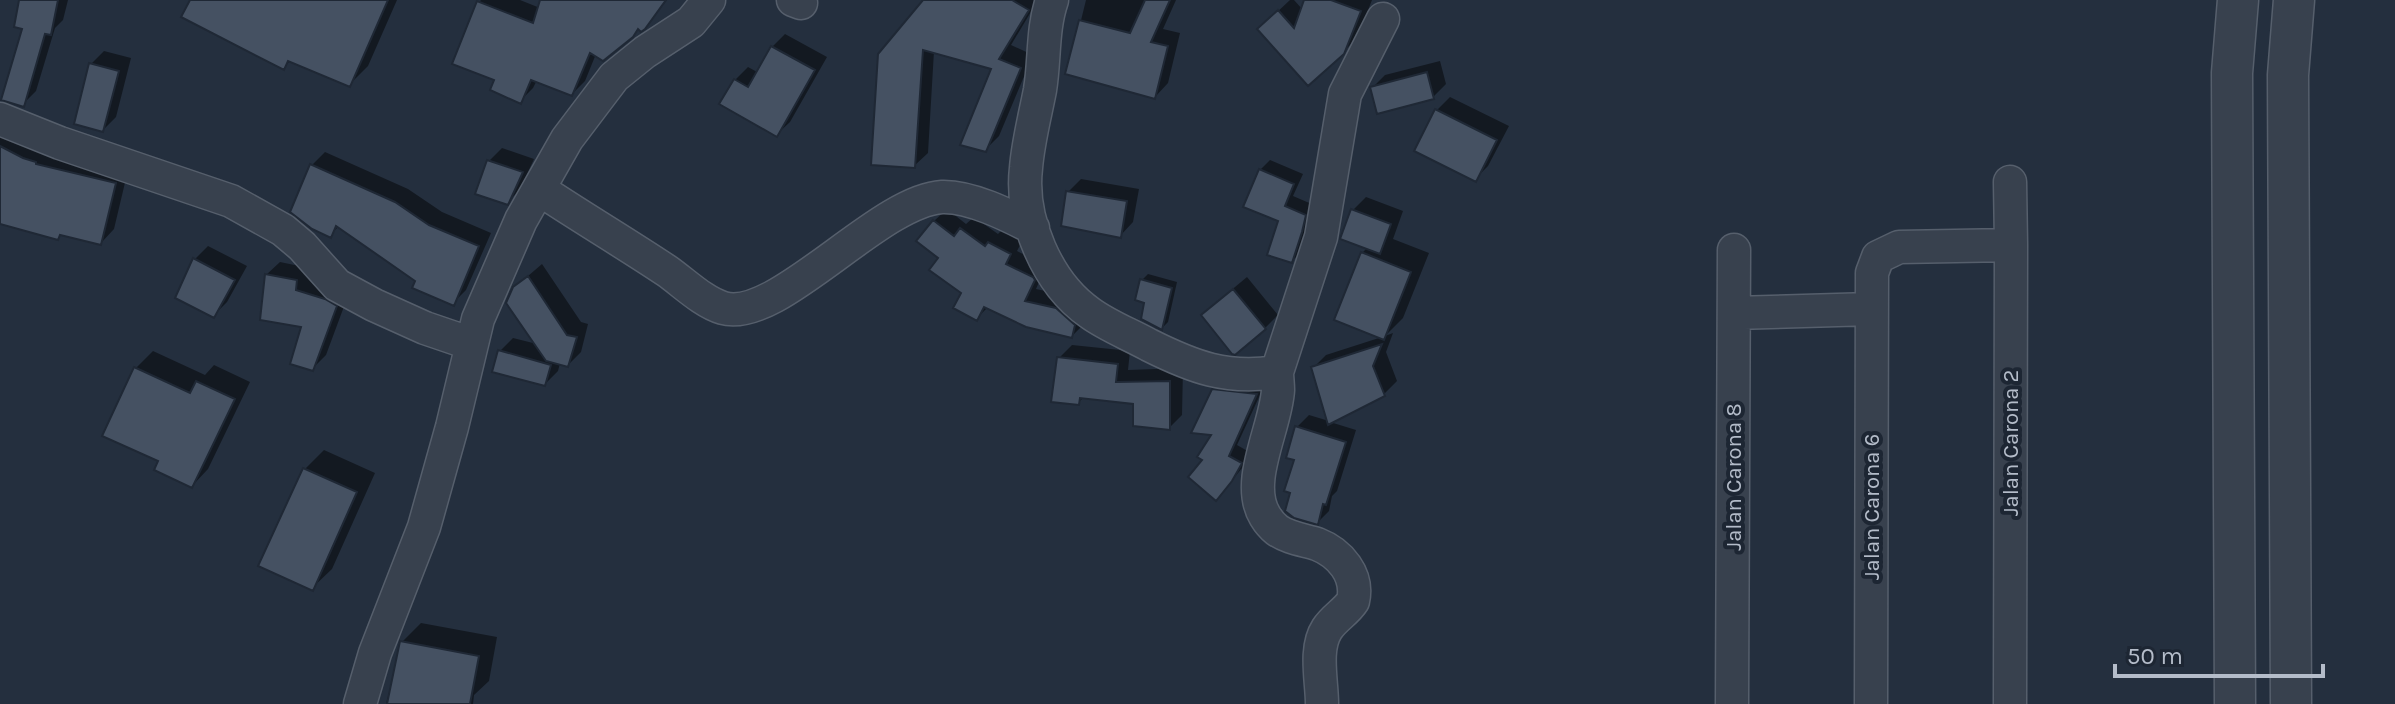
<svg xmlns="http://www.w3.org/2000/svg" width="2395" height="704" viewBox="0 0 2395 704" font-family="Karla,sans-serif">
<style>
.shadow{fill:#0007}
.building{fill:#455162;stroke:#1f2835;stroke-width:2}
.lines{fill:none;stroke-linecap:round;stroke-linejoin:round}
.minor-casing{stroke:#565f6c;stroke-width:35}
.tertiary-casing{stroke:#565f6c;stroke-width:43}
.minor{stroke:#38414e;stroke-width:32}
.tertiary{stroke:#38414e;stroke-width:40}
.labels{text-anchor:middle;stroke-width:8;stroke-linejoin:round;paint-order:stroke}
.street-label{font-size:22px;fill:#b4bcc9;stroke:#1d2633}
</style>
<rect width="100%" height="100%" fill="#242f3e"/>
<!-- shadow -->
<path class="shadow" d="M21 0H68L63 20 55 28 36 91 23 104 25 28Z
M192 0H397L368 66 349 85 291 60 284 67Z
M481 0H520L540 8 542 0H667L644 28H639L631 36 596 54 585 81 572 94 537 80 533 88 520 101 496 79 479 2Z
M925 0H1038L1011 45 1033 55 999 136 985 150 994 68 934 51 928 153 914 166Z
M1086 0H1176L1163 29 1180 33 1168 83 1155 97 1068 73Z
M1290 0H1294L1303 10 1306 0H1372L1357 38 1343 52 1259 29Z
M785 34 827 57 790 122 776 135 735 80 748 67 759 73 772 47Z
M104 51 131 58 116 117 103 130 91 64Z
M1440 61 1446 84 1433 97 1372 88 1385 75Z
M1450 97 1509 126 1488 166 1475 179 1437 110Z
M0 127 128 170 114 229 101 243 62 233 58 237 0 222Z
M502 148 534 159 520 189 507 203 489 161Z
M325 152 408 189 442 212 491 233 466 290 453 303 339 226 330 235 312 165Z
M1270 160 1303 174 1293 196 1314 205 1302 251 1292 261 1281 220 1260 170Z
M1081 179 1139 189 1133 222 1120 236 1068 192Z
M1366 197 1403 211 1393 239 1429 253 1403 318 1385 336 1393 333 1386 352 1397 381 1384 394 1330 422 1356 430 1337 491 1332 496 1329 511 1318 522 1296 459 1297 427 1309 415 1329 421 1313 368 1326 355 1382 337 1362 253 1368 247 1353 210Z
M947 209 966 224 974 217 998 234 1002 230 1022 241 1017 251 1046 266 1036 289 1069 296 1084 324 1072 336 988 307 977 318 964 293 940 258 934 221Z
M208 246 247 266 227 302 214 315 195 259Z
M280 262 309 268V277L338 287 349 293 326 355 313 368 304 325 266 275Z
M542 264 581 322 588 324 581 352 568 365 560 363 558 371 545 384 500 351 513 338 537 344 514 288Z
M1148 274 1177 282 1168 322 1162 328 1142 280Z
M1247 277 1278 315 1265 328 1217 302Z
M1072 345 1130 351 1128 370 1183 368 1182 415 1169 428 1135 402 1085 396 1078 403 1059 358Z
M153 351 205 375 214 365 250 382 208 469 192 486 161 460 136 368Z
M1224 380 1265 384 1237 445 1251 453 1242 468 1226 488 1205 459 1214 433V391Z
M324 450 375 473 332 569 312 588 305 469Z
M421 623 497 637 489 681 474 695 473 704H386L402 642Z"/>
<!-- building -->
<path class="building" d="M19 0H58L51 35 45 34 24 107 1 100 22 29 14 27Z
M190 0H388L350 87 288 61 284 70 181 17Z
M540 0H666L645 29 641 32 638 29 633 37 603 61 590 53 572 96 531 80 521 104 490 90 494 80 452 64 477 1 533 23Z
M923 0H1012L1029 10 999 59 1021 68 986 152 960 145 991 69 923 50 915 168 871 165 878 54Z
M1145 0H1170L1151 42 1168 46 1155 99 1065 74 1079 20 1130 33Z
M1304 0H1331L1361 11 1344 54 1308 86 1257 29 1278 10 1294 28Z
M771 46 815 70 777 137 719 104 734 79 748 87Z
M89 63 119 71 103 132 74 124Z
M1427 72 1434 99 1377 114 1370 87Z
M1435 109 1497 140 1476 182 1414 151Z
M0 146 23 158 36 162V164L116 183 101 245 60 235 58 240 0 224Z
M487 160 523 172 508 205 475 194Z
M310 164 395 202 429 225 479 246 454 306 412 288 415 281 336 226 331 238 312 229 290 212Z
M1259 169 1294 184 1285 206 1306 215 1302 232 1292 263 1267 255 1278 221 1243 207Z
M1066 191 1127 201 1121 238 1061 226Z
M1351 209 1391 224 1380 254 1340 239Z
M933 220 954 236 960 228 985 246 988 242 1011 254 1006 264 1033 277 1035 280 1025 301 1056 308 1075 325 1072 338 1026 327 984 307 977 321 953 308 961 293 929 270 938 258 916 241Z
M1361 252 1411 272 1384 340 1334 320Z
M193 258 235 280 214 318 175 298Z
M265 274 297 280 296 290 325 299 337 306 313 371 290 364 301 327 260 320Z
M528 276 567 335 577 337 568 367 546 361 506 303 513 287Z
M1140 279 1172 288 1162 330 1141 319 1144 303 1135 300Z
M1233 289 1266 329 1235 355 1232 354 1201 315Z
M1382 344 1373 366 1385 396 1328 425 1311 367Z
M498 350 551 365 545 386 492 372Z
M1057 357 1118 364 1116 382 1170 381V430L1133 426V404L1080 398 1079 405 1051 402Z
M134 367 190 393 196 381 235 399 192 488 154 470 158 461 102 436Z
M1212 389 1257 394 1229 456 1242 463 1241 465 1232 481 1216 501 1188 477 1202 460 1197 457 1211 435 1191 433Z
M1295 426 1346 442 1326 505 1323 504 1318 525 1294 518 1285 511 1290 493 1284 491 1294 460 1286 458Z
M303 468 357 492 313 591 258 566Z
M400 641 479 656 470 704H387Z"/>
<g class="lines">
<!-- minor casing -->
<g class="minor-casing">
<path id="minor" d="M793 0 801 3
M1052 0C1042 29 1045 60 1040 90 1035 116 1028 142 1026 168 1020 219 1047 283 1090 313 1108 326 1129 334 1149 345 1193 367 1227 380 1277 372 1277 378 1278 384 1278 390 1276 427 1244 482 1265 516 1268 521 1272 526 1277 530 1288 538 1304 540 1317 544 1340 553 1359 575 1353 601 1346 612 1334 618 1327 629 1314 649 1322 681 1322 704
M0 119 60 143 231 201 283 230 302 246 337 285 374 305 425 328 472 344
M2010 182 2011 245 2010 704
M539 189C581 217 625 243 667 271 684 283 703 302 723 308 777 324 878 201 942 197 970 196 1008 215 1033 228
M1734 313 1871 309
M1277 372 1321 237 1345 94 1383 19
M360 704 375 653 424 527 452 427 478 319 521 220 567 139 614 77 645 52 691 22 709 0
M1732 704 1734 250
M1871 704 1872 273 1878 257 1899 247 2011 245"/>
</g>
<!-- tertiary casing -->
<g class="tertiary-casing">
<path id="tertiary" d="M2235 704 2232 73 2238 0
M2291 704 2288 75 2294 0"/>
</g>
<!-- minor -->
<use href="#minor" class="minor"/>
<!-- tertiary -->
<use href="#tertiary" class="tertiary"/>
</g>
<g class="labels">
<!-- street labels -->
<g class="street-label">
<text transform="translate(2010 443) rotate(-90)" y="8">Jalan Carona 2</text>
<text transform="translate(1733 477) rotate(-90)" y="8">Jalan Carona 8</text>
<text transform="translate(1871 507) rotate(-90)" y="8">Jalan Carona 6</text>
</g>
</g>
<!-- scale -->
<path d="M2115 664v12h208v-12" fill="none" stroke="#b4bcc9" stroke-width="4"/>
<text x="2127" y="664" font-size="24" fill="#b4bcc9" stroke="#1d2633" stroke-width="6" paint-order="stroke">50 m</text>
</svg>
